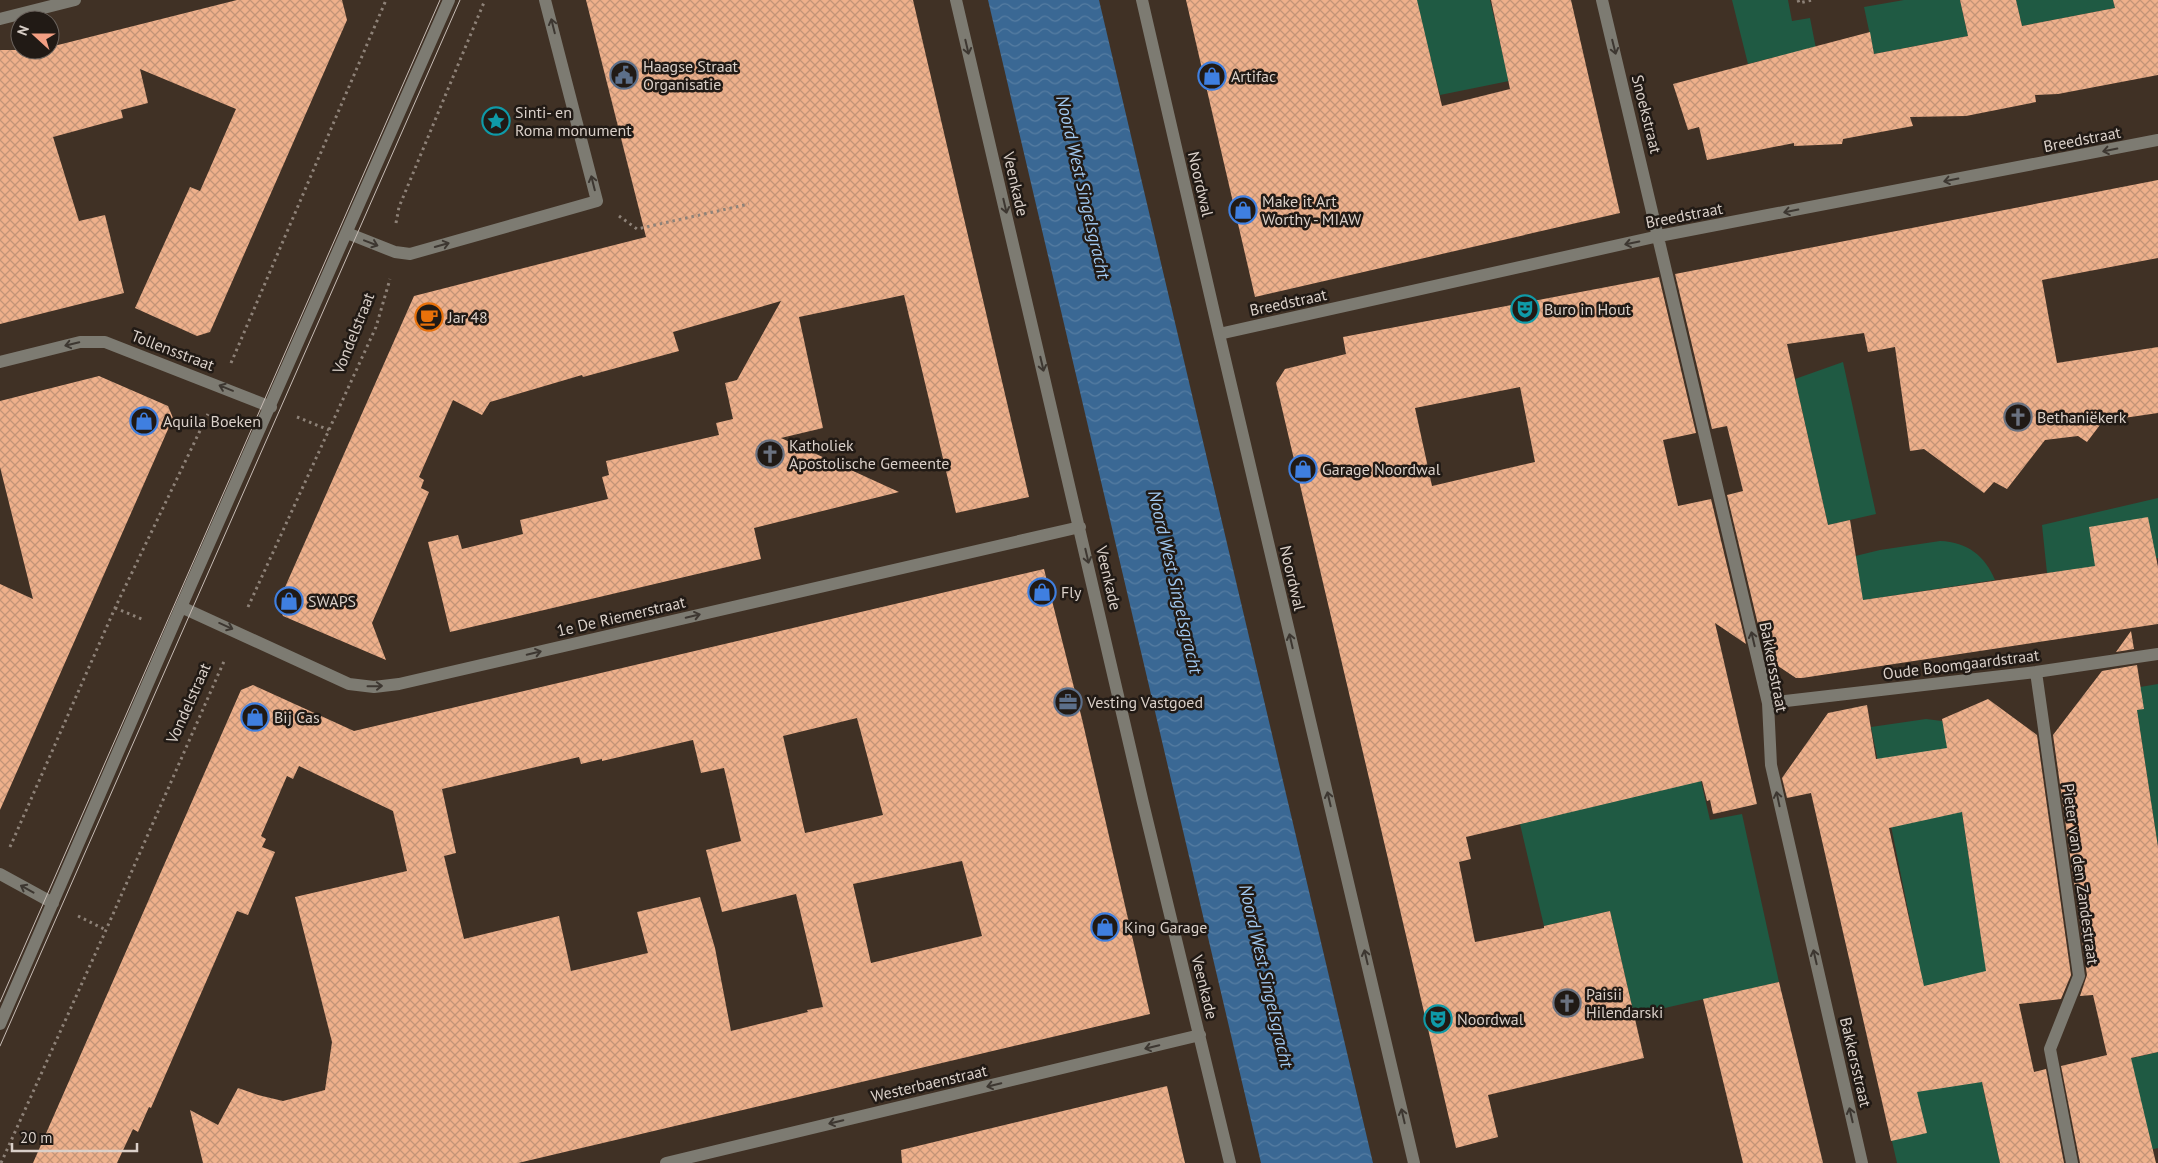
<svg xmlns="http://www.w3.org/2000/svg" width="2158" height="1163" viewBox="0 0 2158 1163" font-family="'PT Sans',sans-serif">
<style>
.green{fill:#1f5a43}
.water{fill:url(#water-waves)}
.building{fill:url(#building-cross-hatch);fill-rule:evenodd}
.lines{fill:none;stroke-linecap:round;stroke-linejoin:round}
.path{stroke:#8e8278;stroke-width:3;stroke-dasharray:2.5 4;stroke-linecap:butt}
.minor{stroke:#7d7b72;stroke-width:12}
.tram{stroke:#c8bdb6;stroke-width:1}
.oneway{stroke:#3d3731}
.labels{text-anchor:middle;stroke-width:5;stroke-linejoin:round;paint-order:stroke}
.poi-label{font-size:16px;fill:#dad0c9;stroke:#211a15;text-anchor:start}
.street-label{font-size:16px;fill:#dad0c9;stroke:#211a15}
.water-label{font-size:18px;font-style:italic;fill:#a2c9f1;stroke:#211a15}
</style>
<defs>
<pattern id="water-waves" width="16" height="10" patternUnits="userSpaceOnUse" patternTransform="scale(1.25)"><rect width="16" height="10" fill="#3a6894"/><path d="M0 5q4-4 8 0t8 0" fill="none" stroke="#567da2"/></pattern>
<pattern id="building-cross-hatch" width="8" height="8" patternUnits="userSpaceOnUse" patternTransform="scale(1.25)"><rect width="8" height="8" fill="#eeb08b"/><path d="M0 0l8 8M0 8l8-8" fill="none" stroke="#c39477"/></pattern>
</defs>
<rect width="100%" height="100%" fill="#403125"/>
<!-- green -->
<path class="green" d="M1416 0H1490L1509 81 1440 95Z
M1732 0H1788L1792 21 1810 18 1819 64 1779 72 1775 57 1748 64Z
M1904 0H1960L1968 36 1874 54 1864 7Z
M2016 0H2113L2115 8 2022 26Z
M1843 362 1876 514 1828 525 1795 379Z
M2158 498V558L2047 573 2042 525Z
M1940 541C1968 542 1985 556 1995 580L1792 611 1843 559 1880 550Z
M2158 684V847L2137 710 2140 687Z
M1679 686 1710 820 1742 814 1779 982 1634 1015 1610 911 1544 926 1520 824Z
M1926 719 1942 721 1945 728 1949 729 1989 987 1982 1083 2000 1163H1897L1883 1102 1926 999 1871 727Z
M2158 1052V1148L2109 1160 2116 1062Z"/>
<!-- water -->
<path class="water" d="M988 0H1099L1373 1163H1261Z"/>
<!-- building -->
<path class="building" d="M237 0H342L347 20 210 332 197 336 135 308 190 187 200 191 236 109 140 69 148 103 121 110 123 118 53 137 79 221 105 215 124 293 0 324V50H50V47Z
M586 0H913L1029 497 956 513 904 295 799 317 823 428 781 438 899 492 754 528 761 559 450 632 428 542 458 535 462 549 523 534 520 520 608 499 602 477 609 475 606 461 719 435 716 423 733 419 725 383 737 380 781 301 673 332 679 351 583 377 582 375 490 402 482 415 453 400 419 477 424 480 421 488 429 492 372 623 386 660 283 616 278 603 414 296 646 237Z
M1186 0H1417L1442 106 1510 89 1491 0H1571L1620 213 1255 297Z
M1960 0H2016L2022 26 2115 8 2113 0H2158V75L2058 94 2035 95 2036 102 1966 116 1910 117 1913 126 1843 139 1842 144 1794 146V143L1707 160 1699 127 1688 130 1673 84 1870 32 1874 54 1968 36Z
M2158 180V258L2042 280 2057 363 2158 347V413L2103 421 2087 442 2078 436 2045 440 2007 489 1994 482 1984 493 1924 449 1910 451 1895 347 1868 352 1864 333 1787 344 1828 525 1850 520 1863 600 2095 566 2089 527 2148 517 2158 567V624L1802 678H1796L1766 658 1727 495 1743 491 1727 426 1712 429 1675 274Z
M1659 277 1696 433 1663 440 1678 506 1711 499 1746 644 1715 623 1757 804 1713 814 1710 800 1707 801 1702 781 1466 837 1471 859 1459 862 1475 942 1544 928V926L1610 911 1644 1058 1488 1095 1498 1137 1456 1148 1276 383 1285 369 1346 354 1343 337ZM1520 387 1535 462 1432 486 1415 408Z
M99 376 168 406 173 418 0 810V584L33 599 0 467V401Z
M1044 569 1082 719 1150 1014 518 1163H203L190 1110 218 1125 238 1088 258 1095 283 1101 325 1090 332 1042 295 897 407 871 393 811 299 766 293 779 287 776 261 836 266 839 262 847 275 852 248 915 237 911 151 1108 149 1107 138 1132 133 1129 117 1163H33L241 690 253 685 354 731ZM857 718 883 815 805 833 783 736ZM693 740 701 773 724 768 741 841 706 850 722 912 796 894 823 1007 807 1010 808 1012 731 1031 715 948 700 897 637 912 648 953 571 971 559 916 464 939 444 856 456 853 442 789 579 757 581 764 602 759V761ZM962 861 982 936 871 963 853 884Z
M2131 631 2134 649 2116 652Z
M2137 665 2144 709 2137 710 2158 847V1052L2131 1058 2156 1163H2080L2061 1066 2107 1055 2093 995 2080 996 2087 975 2053 735 2102 671Z
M1988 699 2037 735 2071 975 2061 999 2019 1004 2034 1072 2046 1069 2064 1163H2000L1982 1082 1917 1092 1927 1133 1891 1141 1811 793 1787 798 1782 778 1828 713 1867 705 1876 759 1947 748 1942 719ZM1962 812 1986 971 1924 986 1889 828Z
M1779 982 1795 1047 1823 1163H1743L1703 999Z
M1167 1086 1185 1163H902L901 1150Z"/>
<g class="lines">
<!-- path -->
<path class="path" d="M1798 0 1799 3 1812 0
M619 216 637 229 749 204
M396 223 399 207 485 0
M231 363 386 0
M297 417 329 430
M248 607 376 327 390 279
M115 608 144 620
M10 847 115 608 208 414
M78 916 106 930
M1 1163 106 930 225 659"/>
<!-- minor -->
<path class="minor" d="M956 0 1143 803 1230 1163
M1142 0 1219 334 1414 1163
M1602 0 1768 703 1771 765 1862 1163
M0 19 75 0
M347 233 395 252 410 254 597 201 545 0
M1219 334 1659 236 2158 140
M0 362 80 342H105L271 407
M181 607 349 684 374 687 399 684 1080 527
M2036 672 2079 976 2050 1049 2072 1163
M1768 703 2036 672 2158 654
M0 874 53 903
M0 1024 181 607 449 0
M666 1163 1200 1035"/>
<!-- tram -->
<path class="tram" d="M0 1002 440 0
M0 1046 460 0"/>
</g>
<!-- one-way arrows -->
<defs><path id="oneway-shaft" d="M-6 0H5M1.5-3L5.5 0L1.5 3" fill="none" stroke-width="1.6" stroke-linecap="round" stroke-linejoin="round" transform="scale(1.25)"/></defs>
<g class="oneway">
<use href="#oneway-shaft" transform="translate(553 26) rotate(-104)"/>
<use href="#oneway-shaft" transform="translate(967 47) rotate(77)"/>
<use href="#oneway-shaft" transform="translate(1614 47) rotate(76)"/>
<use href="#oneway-shaft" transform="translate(2110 150) rotate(169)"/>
<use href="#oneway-shaft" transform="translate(1951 180) rotate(169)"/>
<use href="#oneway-shaft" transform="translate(593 183) rotate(-104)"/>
<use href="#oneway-shaft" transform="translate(1005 206) rotate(77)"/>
<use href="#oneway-shaft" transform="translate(1791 211) rotate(169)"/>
<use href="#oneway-shaft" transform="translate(371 243) rotate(21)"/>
<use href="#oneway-shaft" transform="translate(1632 243) rotate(168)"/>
<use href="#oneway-shaft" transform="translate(442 245) rotate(-16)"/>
<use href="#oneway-shaft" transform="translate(72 344) rotate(166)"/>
<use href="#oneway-shaft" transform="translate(1042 364) rotate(77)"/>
<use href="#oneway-shaft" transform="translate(226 388) rotate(-158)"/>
<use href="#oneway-shaft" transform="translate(1087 556) rotate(77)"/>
<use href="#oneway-shaft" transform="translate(693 616) rotate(-13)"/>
<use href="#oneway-shaft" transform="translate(226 626) rotate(24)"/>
<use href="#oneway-shaft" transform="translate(1753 639) rotate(-103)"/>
<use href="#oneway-shaft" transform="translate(1291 641) rotate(-103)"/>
<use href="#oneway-shaft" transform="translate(534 653) rotate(-13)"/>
<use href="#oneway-shaft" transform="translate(375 686) rotate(-1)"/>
<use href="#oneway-shaft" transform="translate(1329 799) rotate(-103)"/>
<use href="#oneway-shaft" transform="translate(1778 799) rotate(-102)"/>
<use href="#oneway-shaft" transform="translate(27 889) rotate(-151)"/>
<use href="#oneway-shaft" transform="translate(1366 957) rotate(-103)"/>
<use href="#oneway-shaft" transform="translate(1815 957) rotate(-103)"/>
<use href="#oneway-shaft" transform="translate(1152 1047) rotate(167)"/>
<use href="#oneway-shaft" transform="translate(994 1085) rotate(167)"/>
<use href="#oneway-shaft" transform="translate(1851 1115) rotate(-103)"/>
<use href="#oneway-shaft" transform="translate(1403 1116) rotate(-103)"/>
<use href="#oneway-shaft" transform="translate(836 1122) rotate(167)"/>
</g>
<!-- icons -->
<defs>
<g id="civic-ring" transform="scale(1.4375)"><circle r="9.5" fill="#211a15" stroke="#5c6f8a" stroke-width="1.5"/><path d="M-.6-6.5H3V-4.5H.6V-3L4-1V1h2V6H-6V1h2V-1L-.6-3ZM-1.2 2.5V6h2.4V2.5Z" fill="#5c6f8a"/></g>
<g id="shop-ring" transform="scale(1.4375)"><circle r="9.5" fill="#211a15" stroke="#3f7fe0" stroke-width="1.5"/><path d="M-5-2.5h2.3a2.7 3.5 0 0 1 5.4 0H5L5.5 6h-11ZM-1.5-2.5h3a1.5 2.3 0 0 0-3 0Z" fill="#3f7fe0"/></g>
<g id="sight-ring" transform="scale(1.4375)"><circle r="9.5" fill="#211a15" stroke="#0f9aa8" stroke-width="1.5"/><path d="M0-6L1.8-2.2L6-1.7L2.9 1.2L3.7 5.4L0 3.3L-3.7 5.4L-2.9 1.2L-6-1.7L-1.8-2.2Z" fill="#0f9aa8"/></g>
<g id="theatre-ring" transform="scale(1.4375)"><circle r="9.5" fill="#211a15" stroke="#0f9aa8" stroke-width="1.5"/><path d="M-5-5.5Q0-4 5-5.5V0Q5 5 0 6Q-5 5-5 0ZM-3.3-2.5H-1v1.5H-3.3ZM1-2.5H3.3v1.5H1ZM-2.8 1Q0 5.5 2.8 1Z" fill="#0f9aa8"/></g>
<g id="cafe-ring" transform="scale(1.4375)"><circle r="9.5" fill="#211a15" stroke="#e8710a" stroke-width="1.5"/><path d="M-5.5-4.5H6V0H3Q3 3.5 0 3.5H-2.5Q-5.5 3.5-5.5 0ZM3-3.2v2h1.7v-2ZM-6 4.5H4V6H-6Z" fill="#e8710a"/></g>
<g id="church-ring" transform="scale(1.4375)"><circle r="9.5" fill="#211a15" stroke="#6b7280" stroke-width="1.5"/><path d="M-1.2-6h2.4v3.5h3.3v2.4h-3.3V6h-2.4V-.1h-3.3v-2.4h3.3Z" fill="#6b7280"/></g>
<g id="office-ring" transform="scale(1.4375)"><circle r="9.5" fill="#211a15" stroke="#5c6f8a" stroke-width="1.5"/><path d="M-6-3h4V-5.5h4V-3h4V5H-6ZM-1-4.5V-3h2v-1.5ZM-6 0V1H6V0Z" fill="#5c6f8a"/></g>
</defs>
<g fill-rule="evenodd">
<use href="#civic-ring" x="624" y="75"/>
<use href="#shop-ring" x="1212" y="76"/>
<use href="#sight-ring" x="496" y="121"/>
<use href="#shop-ring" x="1243" y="210"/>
<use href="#theatre-ring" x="1525" y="309"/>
<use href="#cafe-ring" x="429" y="317"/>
<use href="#church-ring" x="2018" y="417"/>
<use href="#shop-ring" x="144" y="421"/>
<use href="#church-ring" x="770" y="454"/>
<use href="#shop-ring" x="1303" y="469"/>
<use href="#shop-ring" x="1042" y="592"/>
<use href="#shop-ring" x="289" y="601"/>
<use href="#office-ring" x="1068" y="702"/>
<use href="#shop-ring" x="255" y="717"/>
<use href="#shop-ring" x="1105" y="927"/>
<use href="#church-ring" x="1567" y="1003"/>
<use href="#theatre-ring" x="1438" y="1019"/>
</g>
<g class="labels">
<!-- poi labels -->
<g class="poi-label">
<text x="643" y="72">Haagse Straat<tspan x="643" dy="18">Organisatie</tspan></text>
<text x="1231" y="82">Artifac</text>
<text x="515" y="118">Sinti- en<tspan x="515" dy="18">Roma monument</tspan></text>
<text x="1262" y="207">Make it Art<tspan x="1262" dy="18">Worthy - MIAW</tspan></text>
<text x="1544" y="315">Buro in Hout</text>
<text x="448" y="323">Jar 48</text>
<text x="2037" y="423">Bethaniëkerk</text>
<text x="163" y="427">Aquila Boeken</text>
<text x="789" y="451">Katholiek<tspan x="789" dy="18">Apostolische Gemeente</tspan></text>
<text x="1322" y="475">Garage Noordwal</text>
<text x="1061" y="598">Fly</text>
<text x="308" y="607">SWAPS</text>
<text x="1087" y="708">Vesting Vastgoed</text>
<text x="274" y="723">Bij Cas</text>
<text x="1124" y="933">King Garage</text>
<text x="1586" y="1000">Paisii<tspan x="1586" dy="18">Hilendarski</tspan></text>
<text x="1457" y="1025">Noordwal</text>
</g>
<!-- street labels -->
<g class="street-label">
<text transform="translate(1647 114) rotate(76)" y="6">Snoekstraat</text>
<text transform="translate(2082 139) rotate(-11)" y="6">Breedstraat</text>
<text transform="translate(1016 184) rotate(77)" y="6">Veenkade</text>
<text transform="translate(1201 184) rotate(77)" y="6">Noordwal</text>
<text transform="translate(1684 215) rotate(-11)" y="6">Breedstraat</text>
<text transform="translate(1288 302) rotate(-12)" y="6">Breedstraat</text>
<text transform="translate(353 333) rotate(-68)" y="6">Vondelstraat</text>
<text transform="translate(173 350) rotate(21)" y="6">Tollensstraat</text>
<text transform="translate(1109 578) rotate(77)" y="6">Veenkade</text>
<text transform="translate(1293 578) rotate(77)" y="6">Noordwal</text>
<text transform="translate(621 616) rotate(-13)" y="6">1e De Riemerstraat</text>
<text transform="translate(1961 664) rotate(-7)" y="6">Oude Boomgaardstraat</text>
<text transform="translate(1774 667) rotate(79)" y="6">Bakkersstraat</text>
<text transform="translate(188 703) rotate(-66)" y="6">Vondelstraat</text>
<text transform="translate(2081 874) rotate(82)" y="6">Pieter van den Zandestraat</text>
<text transform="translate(1205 987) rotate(76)" y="6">Veenkade</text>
<text transform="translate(1856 1062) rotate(77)" y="6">Bakkersstraat</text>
<text transform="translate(929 1083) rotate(-13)" y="6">Westerbaenstraat</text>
</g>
<!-- water labels -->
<g class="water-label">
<text transform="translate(1083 187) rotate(77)" y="6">Noord West Singelsgracht</text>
<text transform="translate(1175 582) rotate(77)" y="6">Noord West Singelsgracht</text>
<text transform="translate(1266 976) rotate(77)" y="6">Noord West Singelsgracht</text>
</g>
</g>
<!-- north arrow -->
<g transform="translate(35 35) rotate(291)"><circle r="24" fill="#211a15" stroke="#6b635d"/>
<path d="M0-4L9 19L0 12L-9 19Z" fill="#f39f83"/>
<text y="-8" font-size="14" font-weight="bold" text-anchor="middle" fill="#dad0c9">N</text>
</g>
<!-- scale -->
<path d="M12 1143v8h125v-8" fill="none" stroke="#dad0c9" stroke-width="2.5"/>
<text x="20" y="1143" font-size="15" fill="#dad0c9" stroke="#211a15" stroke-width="4" paint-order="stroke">20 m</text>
</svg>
